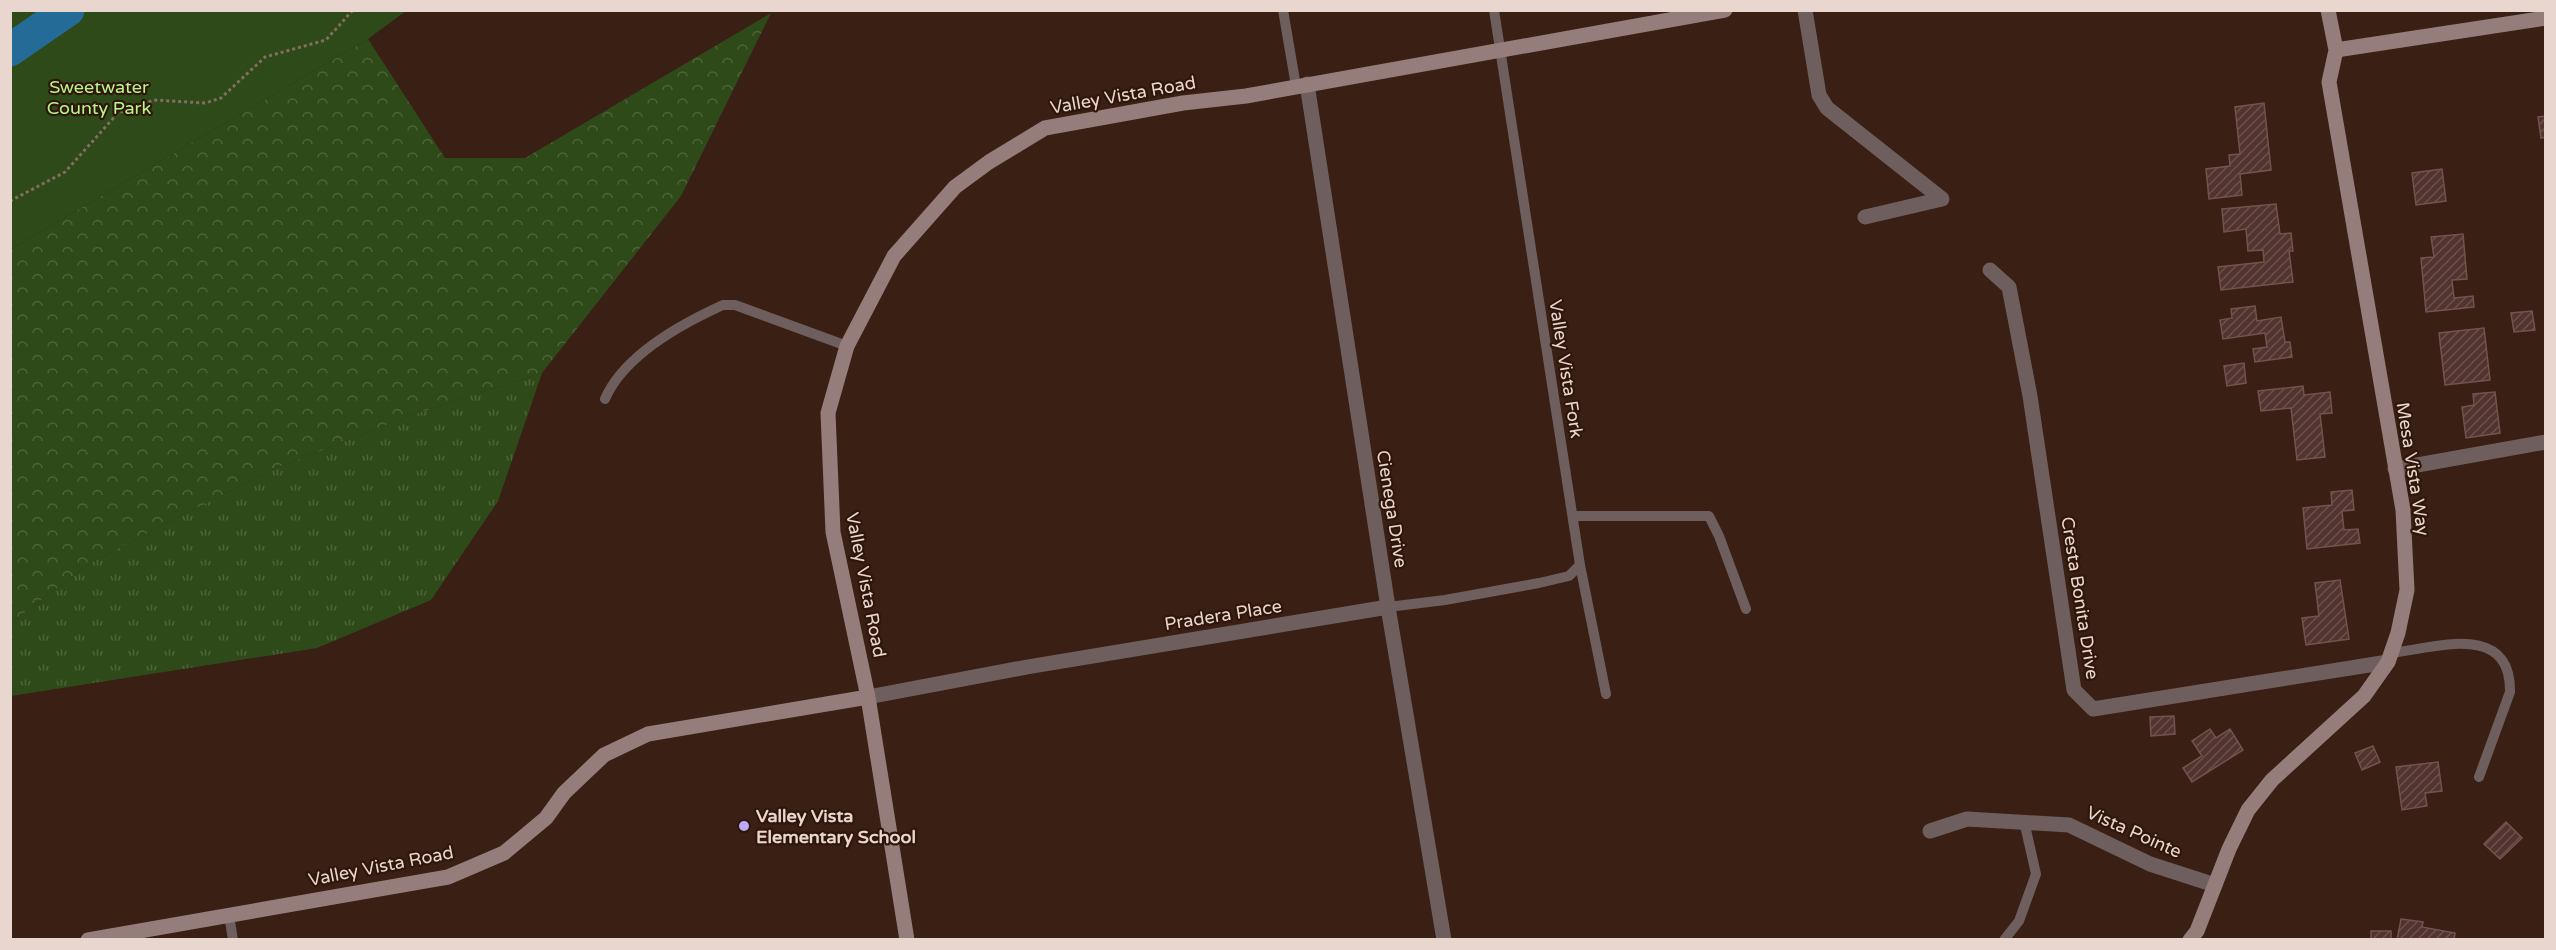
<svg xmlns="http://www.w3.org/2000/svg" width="2556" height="950" viewBox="0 0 2556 950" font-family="'Varela Round',sans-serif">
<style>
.grass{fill:url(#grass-tufts)}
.forest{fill:url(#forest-crowns)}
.green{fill:#2f4a19}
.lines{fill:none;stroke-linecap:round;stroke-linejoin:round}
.river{stroke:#246b98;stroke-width:33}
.building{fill:url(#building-hatch);stroke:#74534f;stroke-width:1.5}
.path{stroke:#846d63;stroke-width:3;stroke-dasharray:3 3;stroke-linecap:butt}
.lane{stroke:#6e5e5d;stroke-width:10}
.street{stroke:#6e5e5d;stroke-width:15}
.secondary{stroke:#957d7b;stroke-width:15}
.poi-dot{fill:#bcaaf6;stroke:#2f160b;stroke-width:2}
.labels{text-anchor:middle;stroke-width:4.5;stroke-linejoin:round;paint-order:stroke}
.park-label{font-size:18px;fill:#b7f688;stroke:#2f160b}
.street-label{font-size:18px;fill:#e9d7cf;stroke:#2f160b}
.poi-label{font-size:18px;font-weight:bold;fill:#e9d7cf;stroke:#2f160b;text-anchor:start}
</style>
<defs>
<pattern id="grass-tufts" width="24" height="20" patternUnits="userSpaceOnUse" patternTransform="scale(1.5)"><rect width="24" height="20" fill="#2f4a19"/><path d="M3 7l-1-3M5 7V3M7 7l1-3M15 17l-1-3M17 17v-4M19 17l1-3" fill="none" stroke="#4d6339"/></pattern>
<pattern id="forest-crowns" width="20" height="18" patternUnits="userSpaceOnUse" patternTransform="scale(1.5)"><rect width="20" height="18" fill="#2f4a19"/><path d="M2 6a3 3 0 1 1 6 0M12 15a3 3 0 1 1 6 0" fill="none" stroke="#4d6339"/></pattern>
<pattern id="building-hatch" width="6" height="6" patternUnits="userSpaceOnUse" patternTransform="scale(1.5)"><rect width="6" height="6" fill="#52332f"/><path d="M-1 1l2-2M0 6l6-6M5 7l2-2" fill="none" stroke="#6b504c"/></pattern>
</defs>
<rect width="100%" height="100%" fill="#391f14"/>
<!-- grass -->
<path class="grass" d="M542 373 498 501 431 600 317 648 11 696V623L90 563 269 471 412 415Z"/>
<!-- forest -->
<path class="forest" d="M771 13 681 196 542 373 412 415 269 471 90 563 11 623V249L368 39 445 158H525Z"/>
<!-- green -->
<path class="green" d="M10 11 11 10 406 11 368 39 11 249Z"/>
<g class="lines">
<!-- river -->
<path class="river" d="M10 50 68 10"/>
</g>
<!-- building -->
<path class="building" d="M2264 103 2271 170 2240 174 2242 195 2209 199 2206 169 2230 166 2229 155 2240 154 2235 107Z
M2546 116V137L2541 138 2538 117Z
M2442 169 2446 201 2416 205 2412 173Z
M2276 204 2280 234 2291 233 2293 251H2289L2293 282 2221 290 2218 267 2264 262 2263 250 2248 251 2246 229 2224 232 2222 209Z
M2463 234 2467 279 2452 280 2454 298 2473 296 2474 307 2426 312 2421 258 2434 257 2431 237Z
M2255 306 2257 321 2281 317 2285 342H2290L2292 357 2255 362 2253 349 2267 347 2265 333 2223 339 2220 320 2232 318 2231 309Z
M2532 311 2535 330 2514 332 2511 313Z
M2484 328 2490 380 2445 385 2439 333Z
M2244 363 2246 383 2227 386 2224 366Z
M2303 386 2304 395 2330 392 2332 413 2320 414 2325 457 2297 460 2291 408 2261 411 2258 391Z
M2495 392 2500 433 2466 438 2462 407 2474 405 2473 394Z
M2352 490 2354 510 2342 511 2344 530 2358 529 2360 543 2307 549 2303 508 2332 505 2331 492Z
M2340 580 2349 639 2306 645 2302 618 2319 616 2315 583Z
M2174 716 2175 734 2151 736 2150 717Z
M2210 729 2216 738 2230 729 2243 750 2192 782 2183 768 2202 756 2192 741Z
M2373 746 2380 762 2362 770 2355 753Z
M2438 762 2442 791 2425 793 2427 806 2402 810 2396 767Z
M2506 822 2522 838 2500 859 2484 844Z
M2401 919 2423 922 2422 927 2455 933 2454 940H2397Z
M2371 931H2391V940H2371Z"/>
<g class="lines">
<!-- path -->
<path class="path" d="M10 201 65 172 118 113 154 100 205 103 221 98 265 57 326 40 353 10"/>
<!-- lane -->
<path class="lane" d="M1283 10 1296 86
M1494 10 1580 565 1606 694
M605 399C624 355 681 324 723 305H735L847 346
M1573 516H1709L1719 536 1746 609
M1388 607 1445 600 1539 583 1569 576 1580 565
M2391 653C2435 648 2511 621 2510 692L2479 777
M229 915 233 940
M2004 940 2019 921 2036 874 2024 821"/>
<!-- street -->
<path class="street" d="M1805 10 1819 95 1827 108 1942 199 1865 217
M1307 84 1388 607 1444 940
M1990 270 2009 287 2030 396 2074 690 2093 709 2388 662
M2395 469 2546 442
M868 697 1027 667 1388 607
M1930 831 1967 819 2069 825 2150 864 2215 885"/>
<!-- secondary -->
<path class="secondary" d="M2336 50 2546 18
M88 940 448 877 504 853 546 818 564 793 604 755 648 734 868 697
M907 940 868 697 833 532 828 413 847 346 894 256 955 187 989 162 1045 128 1183 103 1246 96 1725 10
M2190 940 2197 931 2229 849 2248 810 2272 780 2364 696 2388 662 2398 633 2407 590 2403 510 2329 82 2336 50 2328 10"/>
</g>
<!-- markers -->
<circle class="poi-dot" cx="744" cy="826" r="6"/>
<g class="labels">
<!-- park labels -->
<g class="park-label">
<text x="99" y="93">Sweetwater<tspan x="99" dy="21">County Park</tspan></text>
</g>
<!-- street labels -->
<g class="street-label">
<text transform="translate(1123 95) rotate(-10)" y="6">Valley Vista Road</text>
<text transform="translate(1566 369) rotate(81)" y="6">Valley Vista Fork</text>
<text transform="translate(2413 469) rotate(81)" y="6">Mesa Vista Way</text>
<text transform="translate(1392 509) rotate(81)" y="6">Cienega Drive</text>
<text transform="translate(866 585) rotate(79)" y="6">Valley Vista Road</text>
<text transform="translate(2080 598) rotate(81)" y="6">Cresta Bonita Drive</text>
<text transform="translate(1223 615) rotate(-9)" y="6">Pradera Place</text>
<text transform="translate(2134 832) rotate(24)" y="6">Vista Pointe</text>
<text transform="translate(381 866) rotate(-11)" y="6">Valley Vista Road</text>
</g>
<!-- poi labels -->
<g class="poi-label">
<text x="756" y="822">Valley Vista<tspan x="756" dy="21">Elementary School</tspan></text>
</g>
</g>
<!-- border -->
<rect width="2556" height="950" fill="none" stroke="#e9d7cf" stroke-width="24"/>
</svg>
